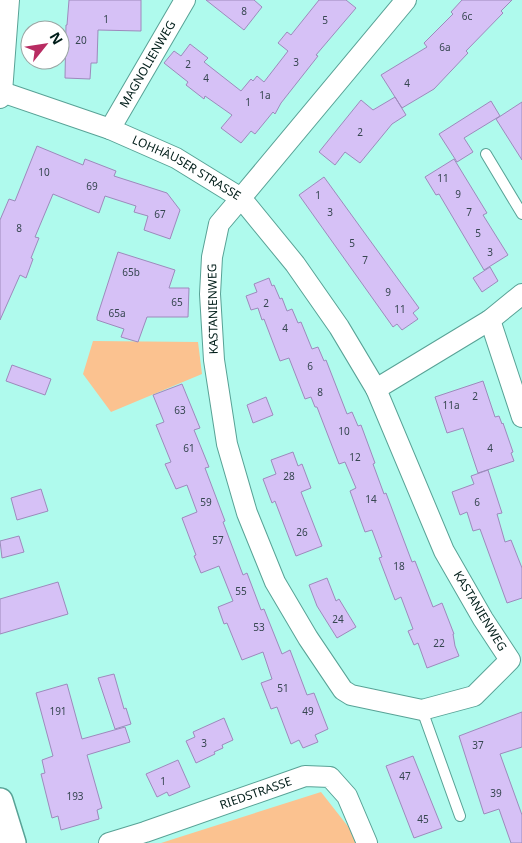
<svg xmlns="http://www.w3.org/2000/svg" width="522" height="843" viewBox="0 0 522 843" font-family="'Noto Sans',sans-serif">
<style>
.green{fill:#fbc290}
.building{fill:#d6c1f6;stroke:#9d8abc}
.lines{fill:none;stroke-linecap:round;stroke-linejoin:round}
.service-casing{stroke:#58a296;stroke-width:12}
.minor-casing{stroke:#58a296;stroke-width:22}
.tertiary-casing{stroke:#58a296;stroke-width:28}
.service{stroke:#fff;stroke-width:10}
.minor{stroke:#fff;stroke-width:20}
.tertiary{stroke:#fff;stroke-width:25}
.labels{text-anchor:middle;stroke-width:5;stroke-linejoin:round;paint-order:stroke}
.number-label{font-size:10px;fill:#364650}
.street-label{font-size:12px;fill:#001d19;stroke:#fff}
</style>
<rect width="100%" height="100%" fill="#affaed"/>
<!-- green -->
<path class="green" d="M93 341 198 342 202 374 111 412 83 374Z
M321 792 361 843H161Z"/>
<!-- building -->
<path class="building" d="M69 0H141V31L98 30 97 63H91L90 79 65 78 66 25H67Z
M206 0H254L262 7 244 30Z
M319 0H346L356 8 316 55 318 56 281 103 275 114 273 112 255 134 251 131 241 143 221 128 232 115 205 96 204 99 186 85 188 82 164 63 174 51 181 56 190 44 208 58 204 62 241 91 251 79 253 81 257 76 264 82 288 51 278 43 287 32 291 35Z
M462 0H512L501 11 503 13 466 51 468 53 434 89 402 108 381 75 427 47 424 43 453 14 451 12Z
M395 97 406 115 392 124 360 163 345 152 335 165 319 152 361 100 373 110Z
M491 101 500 116 464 138 473 152 457 162 439 134Z
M522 102V160L496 119Z
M37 146 83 165 85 159 116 171 114 176 167 193 180 210 170 239 144 230 148 216 134 212 136 206 105 196 99 213 53 194 35 237 39 238 31 258 33 259 26 278 20 275 0 320V220L9 199 15 201Z
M454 159 487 213 483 215 508 255 484 270 439 194 436 195 425 177Z
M324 177 419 308 413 313 418 319 402 330 397 324 393 327 299 195Z
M118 252 175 270 169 288H189L188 317H147L138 342 121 337 124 329 97 320V317Z
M490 267 498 281 482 292 473 278Z
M269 278 272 286 274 285 280 299 282 298 287 311 292 309 298 323 301 322 312 349 318 347 324 361 326 360 347 414 352 412 358 426 361 425 375 463 373 464 384 494 386 493 412 562 415 561 433 607 442 603 454 634H453L455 646 459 656 427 668 418 643 414 645 408 631 413 629 401 597 395 600 379 558 382 557 372 530 365 532 350 491 356 488 345 462 339 464 317 407H315L311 397 305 399 289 358 280 361 264 319 262 320 258 308 251 310 246 296 257 292 254 284Z
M12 365 51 379 45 395 6 381Z
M483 381 495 417 499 416 502 424 503 423 513 452 511 453 514 461 478 473 463 428 447 433 435 397Z
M182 384 200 428 194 430 209 467 205 468 225 521 223 522 243 575 247 573 261 610 264 609 282 654 290 650 307 695 314 693 328 729 315 735 318 742 303 748 299 740 291 744 277 707 271 709 261 683 272 679 263 652 242 660 227 623 224 624 218 607 233 601 219 566 201 573 194 556 196 555 182 518 197 512 187 485 176 489 165 464 171 462 156 425 164 422 153 395Z
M266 397 273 415 253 423 247 405Z
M293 452 298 466 302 464 311 488 301 492 322 546 296 556 275 501 272 503 263 479 276 474 271 460Z
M488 470 502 513 497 514 505 542 511 540 522 568V598L507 603 480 529 473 531 467 512 460 515 452 492 474 484 471 476Z
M41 489 48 511 17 520 11 498Z
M19 536 24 552 2 558 0 541Z
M327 578 336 601 339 599 356 627 337 638 317 606 309 585Z
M58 582 68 614 0 634V599Z
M114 674 124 709 126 708 131 724 115 729 98 678Z
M67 684 82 739 125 727 130 742 87 755 102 808 97 810 99 819 61 830 58 816 52 818 41 774 45 773 42 760 53 756 36 693Z
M522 712V747L500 754 522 815V843H511L499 809 484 814 459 736Z
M224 718 233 740 222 745 223 748 214 752 215 754 196 763 186 741 195 737 193 732Z
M413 756 442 828 414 838 386 766Z
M178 760 190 787 169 796 167 792 157 797 146 774Z"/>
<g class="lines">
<!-- service casing -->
<g class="service-casing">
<path id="service" d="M486 154 522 214
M422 710 460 816"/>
</g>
<!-- minor casing -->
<g class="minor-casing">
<g id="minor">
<path id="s1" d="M2 92 110 129 176 158 241 198 406 0"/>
<path d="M0 98 2 92 9 0"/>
<path id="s2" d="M110 129 185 0"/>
<path d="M241 198 295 264 339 327 376 389 444 551 483 619 510 660 474 696 422 710 351 695 343 690 308 638 275 582 247 513 227 444 214 360 210 294 212 257 219 224Z"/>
<path d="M490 320 522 417"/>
<path d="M376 389 490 320 522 294"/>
<path id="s3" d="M109 843 145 832 305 776 330 777 347 796 367 843"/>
</g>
</g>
<!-- tertiary casing -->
<g class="tertiary-casing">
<path id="tertiary" d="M0 801 13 843"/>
</g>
<!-- service -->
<use href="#service" class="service"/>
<!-- minor -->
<use href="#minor" class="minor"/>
<!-- tertiary -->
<use href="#tertiary" class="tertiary"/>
</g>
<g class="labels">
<!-- number labels -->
<g class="number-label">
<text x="244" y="15">8</text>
<text x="467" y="20">6c</text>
<text x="106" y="23">1</text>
<text x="325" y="24">5</text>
<text x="81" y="44">20</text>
<text x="445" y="51">6a</text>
<text x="296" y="66">3</text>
<text x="188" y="68">2</text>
<text x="206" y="82">4</text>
<text x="407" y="87">4</text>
<text x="265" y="99">1a</text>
<text x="248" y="106">1</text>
<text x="360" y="136">2</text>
<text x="44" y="176">10</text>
<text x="443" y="182">11</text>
<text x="92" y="190">69</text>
<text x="458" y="198">9</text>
<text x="318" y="199">1</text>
<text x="330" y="216">3</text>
<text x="469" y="216">7</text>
<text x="160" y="218">67</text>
<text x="19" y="232">8</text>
<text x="478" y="237">5</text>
<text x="352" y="247">5</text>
<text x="490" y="256">3</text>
<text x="365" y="264">7</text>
<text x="131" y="276">65b</text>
<text x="388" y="296">9</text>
<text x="177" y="306">65</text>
<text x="266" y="307">2</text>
<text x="400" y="313">11</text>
<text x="117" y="317">65a</text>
<text x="285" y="332">4</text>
<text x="310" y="370">6</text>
<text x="320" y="396">8</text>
<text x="475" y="400">2</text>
<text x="451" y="409">11a</text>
<text x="180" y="414">63</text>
<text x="344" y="435">10</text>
<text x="189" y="452">61</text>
<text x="490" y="452">4</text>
<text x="355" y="461">12</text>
<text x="289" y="480">28</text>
<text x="371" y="503">14</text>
<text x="206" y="506">59</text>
<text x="477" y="506">6</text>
<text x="302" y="536">26</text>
<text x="218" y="544">57</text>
<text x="399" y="570">18</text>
<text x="241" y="595">55</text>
<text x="338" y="623">24</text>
<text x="259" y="631">53</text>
<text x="439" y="647">22</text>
<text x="283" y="692">51</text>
<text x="58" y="715">191</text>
<text x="308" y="715">49</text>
<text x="204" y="747">3</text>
<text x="478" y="749">37</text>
<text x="405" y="780">47</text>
<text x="163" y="785">1</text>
<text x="496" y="797">39</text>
<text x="75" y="800">193</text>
<text x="423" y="823">45</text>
</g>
<!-- street labels -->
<g class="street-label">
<text dy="4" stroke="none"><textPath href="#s2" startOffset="75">MAGNOLIENWEG</textPath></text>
<text dy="4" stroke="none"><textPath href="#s1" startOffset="200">LOHHÄUSER STRASSE</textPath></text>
<text transform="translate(213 309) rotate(-91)" y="4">KASTANIENWEG</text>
<text transform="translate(480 611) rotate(59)" y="4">KASTANIENWEG</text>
<text dy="4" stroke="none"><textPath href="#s3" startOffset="155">RIEDSTRASSE</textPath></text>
</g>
</g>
<!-- north arrow -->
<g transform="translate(45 45) rotate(60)"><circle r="24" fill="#ffffff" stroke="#99a5a3"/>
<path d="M0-4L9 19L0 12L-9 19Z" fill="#b82c62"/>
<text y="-8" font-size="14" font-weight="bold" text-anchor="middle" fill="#001d19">N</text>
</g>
</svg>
